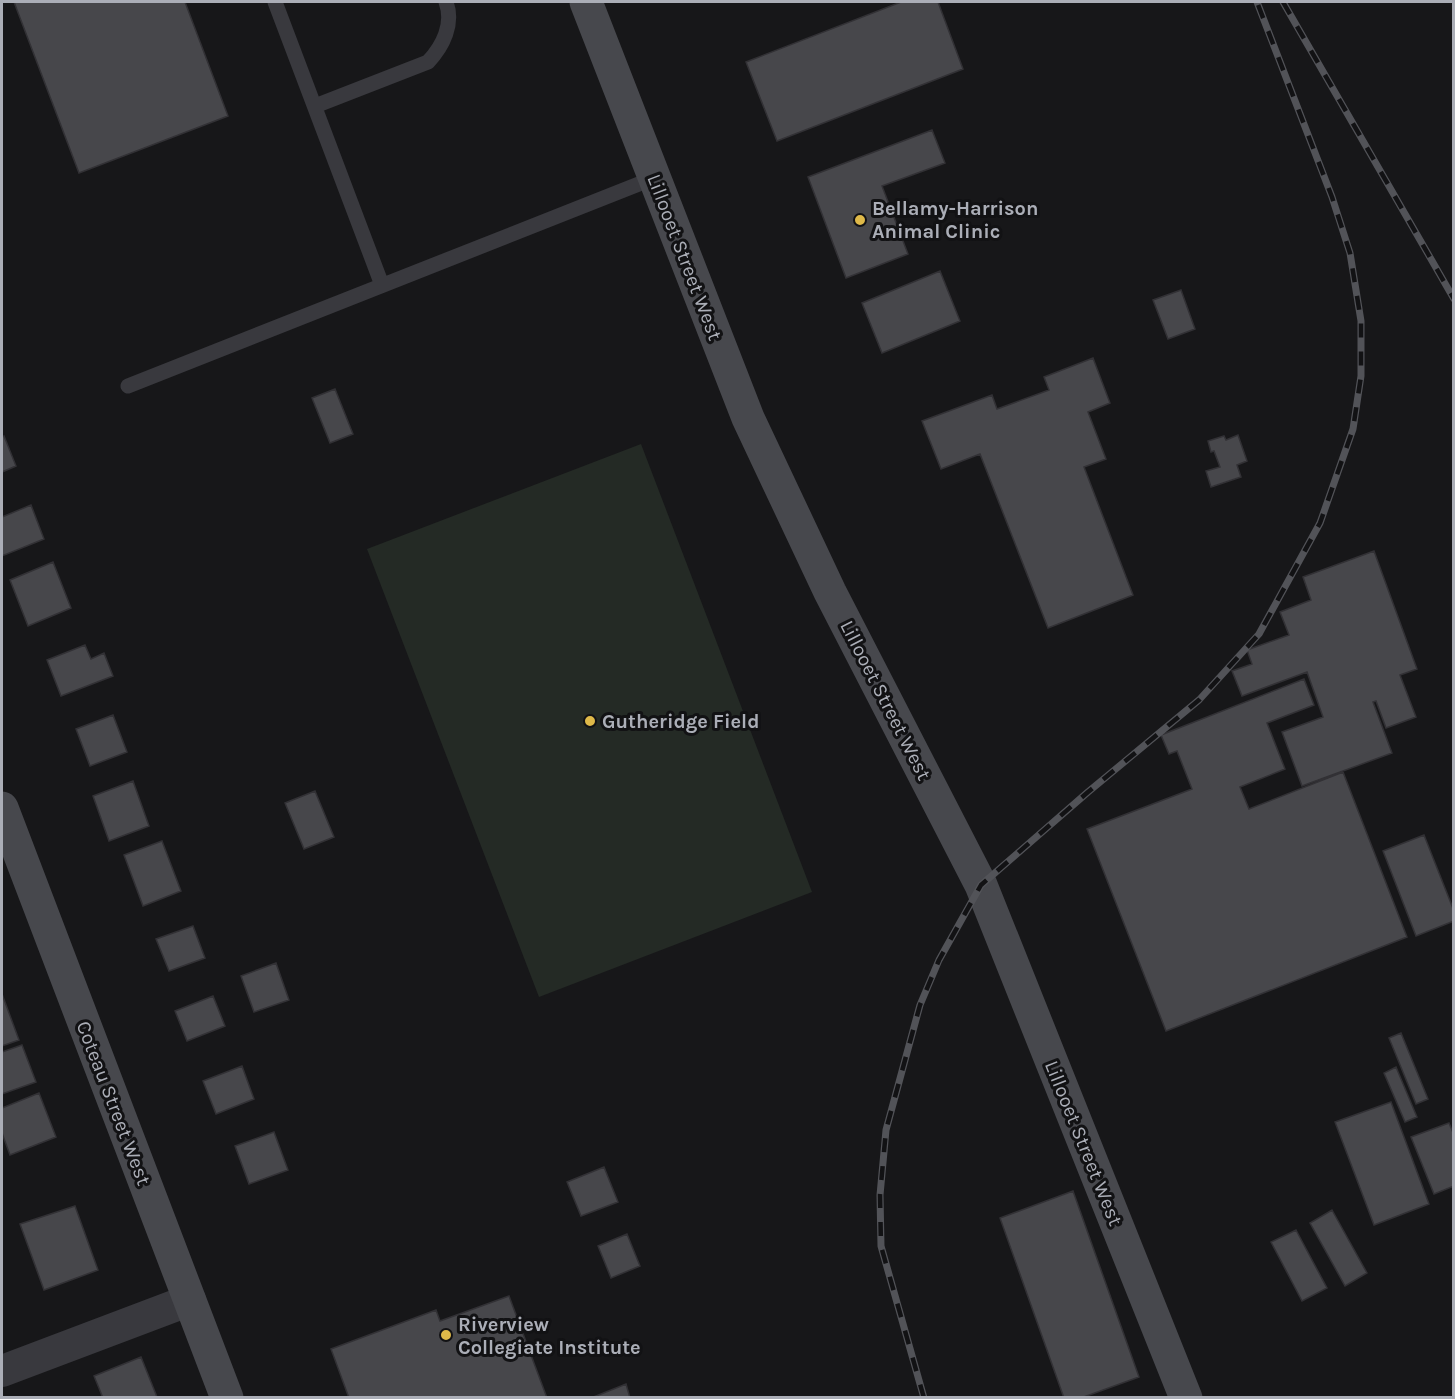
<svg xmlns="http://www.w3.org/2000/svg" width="1455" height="1399" viewBox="0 0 1455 1399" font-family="Karla,sans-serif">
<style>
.green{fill:#242a25}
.building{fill:#47474b;stroke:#323135;stroke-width:1.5}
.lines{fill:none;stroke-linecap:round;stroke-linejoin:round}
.lane{stroke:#39393e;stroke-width:15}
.street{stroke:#39393e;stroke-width:32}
.secondary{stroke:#47484d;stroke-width:33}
.rail-casing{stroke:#525358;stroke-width:7}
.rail{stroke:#121214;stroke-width:4.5;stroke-dasharray:14;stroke-linecap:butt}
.poi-dot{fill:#dfb949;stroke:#121214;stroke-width:2}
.labels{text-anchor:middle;stroke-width:6;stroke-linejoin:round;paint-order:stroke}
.poi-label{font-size:20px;font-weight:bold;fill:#abaeb7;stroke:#121214;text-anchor:start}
.street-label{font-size:20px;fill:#abaeb7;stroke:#121214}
</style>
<rect width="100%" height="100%" fill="#171719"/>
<!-- green -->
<path class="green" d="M641 444 812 892 539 997 367 549Z"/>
<!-- building -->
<path class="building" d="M14 2H185L228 116 79 173Z
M901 2H938L963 69 777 141 746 62Z
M932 130 945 163 882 186 908 254 846 278 808 177Z
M940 271 960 321 882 353 862 303Z
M1181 290 1195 329 1168 339 1153 300Z
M1093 358 1110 403 1088 412 1106 459 1084 467 1133 595 1048 628 980 454 941 469 922 421 992 395 997 409 1049 390 1044 377Z
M335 389 353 434 330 443 312 398Z
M1238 435 1247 461 1237 465 1241 477 1211 487 1206 471 1220 467 1214 451 1211 452 1208 441 1224 436 1226 440Z
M4 436 16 466 2 472V437Z
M31 505 44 539 2 556V517Z
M1374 551 1417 669 1400 675 1416 717 1386 728 1376 701 1373 702 1392 753 1302 786 1282 732 1323 717 1307 672 1242 696 1232 671 1252 664 1247 650 1289 635 1280 612 1311 600 1303 577Z
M53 562 71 608 28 626 10 580Z
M85 645 91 659 104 653 113 676 61 696 47 660Z
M1304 679 1314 705 1267 723 1285 769 1240 787 1249 809 1343 772 1407 937 1166 1031 1087 829 1192 789 1177 751 1169 754 1161 735Z
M113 715 127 752 90 766 76 729Z
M133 781 149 826 109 841 93 796Z
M315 791 334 837 304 849 285 803Z
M1424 835 1454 911V921L1416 936 1383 851Z
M162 841 181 891 143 906 124 855Z
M193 926 205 958 169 971 156 939Z
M276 963 289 1000 254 1012 241 976Z
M2 994 19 1040 2 1046Z
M213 996 225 1026 187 1041 175 1011Z
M1401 1033 1428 1099 1416 1104 1389 1038Z
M22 1045 36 1082 2 1094V1052Z
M242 1066 254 1099 216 1114 203 1081Z
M1396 1067 1417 1117 1405 1122 1384 1073Z
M39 1093 56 1137 10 1155 2 1133V1108Z
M1391 1102 1429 1204 1374 1225 1335 1122Z
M1449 1123 1454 1135V1186L1434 1194 1411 1137Z
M274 1132 288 1170 249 1184 235 1146Z
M604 1167 618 1202 581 1216 567 1182Z
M1073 1191 1139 1377 1081 1398H1064L1000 1218Z
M75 1206 98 1270 44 1290 20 1224Z
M1332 1210 1367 1273 1345 1286 1310 1223Z
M1296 1230 1327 1288 1302 1301 1271 1242Z
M627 1234 640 1266 611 1278 598 1246Z
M509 1296 547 1398H349L331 1349 436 1310 440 1321Z
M141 1357 157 1397 103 1398 94 1376Z
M626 1384 630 1398H591Z"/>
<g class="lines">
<!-- lane -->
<path class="lane" d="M275 2 382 285
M315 106 428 62C443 46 454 24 446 2
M128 386 654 178"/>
<!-- street -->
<path class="street" d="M2 1371 190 1300"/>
<!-- secondary -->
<path class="secondary" d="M586 2 748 418 830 592 981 885 1186 1398
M2 808 227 1398"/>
<!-- rail casing -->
<g class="rail-casing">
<path id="rail" d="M1283 2 1454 299
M924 1398 881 1246 880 1195 886 1130 920 1005 939 960 981 885 1088 792 1199 700 1259 634 1320 523 1353 429 1361 376V321L1350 253 1332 197 1257 2"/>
</g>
<!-- rail -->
<use href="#rail" class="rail"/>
</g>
<!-- markers -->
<g class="poi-dot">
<circle cx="860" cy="220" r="6"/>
<circle cx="590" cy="721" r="6"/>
<circle cx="446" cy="1335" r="6"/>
</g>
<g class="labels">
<!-- poi labels -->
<g class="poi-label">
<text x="872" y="215">Bellamy-Harrison<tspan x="872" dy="23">Animal Clinic</tspan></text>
<text x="602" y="728">Gutheridge Field</text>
<text x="458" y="1331">Riverview<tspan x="458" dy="23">Collegiate Institute</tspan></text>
</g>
<!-- street labels -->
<g class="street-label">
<text transform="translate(685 257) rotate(69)" y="7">Lillooet Street West</text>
<text transform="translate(886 700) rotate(63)" y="7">Lillooet Street West</text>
<text transform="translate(114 1103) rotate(69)" y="7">Coteau Street West</text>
<text transform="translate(1084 1143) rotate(68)" y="7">Lillooet Street West</text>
</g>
</g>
<!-- border -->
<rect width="1455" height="1399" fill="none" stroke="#abaeb7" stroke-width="6"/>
</svg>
